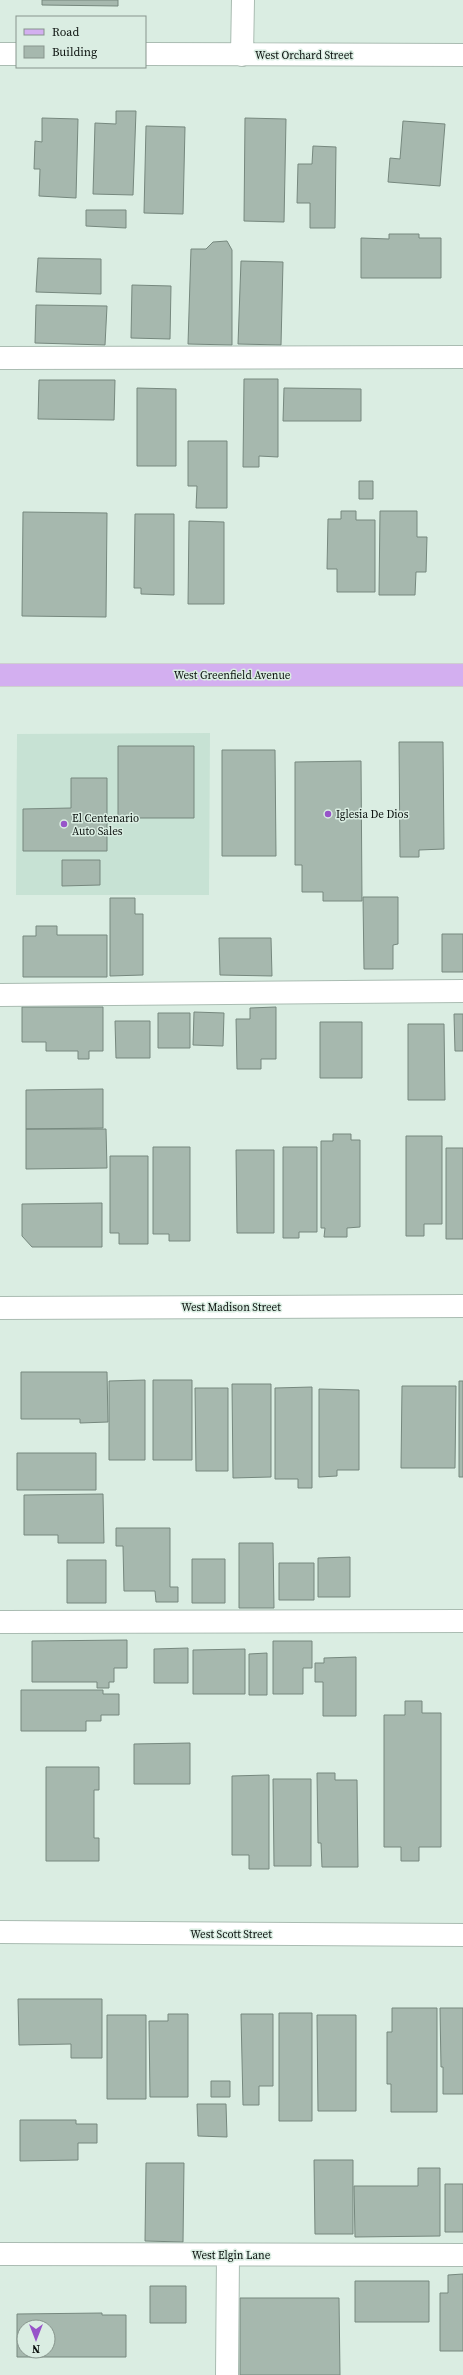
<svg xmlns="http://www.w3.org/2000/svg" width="463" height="2375" viewBox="0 0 463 2375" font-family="'Source Serif 4',serif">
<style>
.built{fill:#c7e2d4}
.building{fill:#a6b8ae;stroke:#76887e;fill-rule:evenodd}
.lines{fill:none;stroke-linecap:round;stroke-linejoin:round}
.minor-casing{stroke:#aabcb2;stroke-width:24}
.major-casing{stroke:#cecfcf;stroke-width:24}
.minor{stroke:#fff;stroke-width:22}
.major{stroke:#d3aff0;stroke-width:22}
.poi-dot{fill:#9754c9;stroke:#daede2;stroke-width:1.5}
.labels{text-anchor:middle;stroke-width:3;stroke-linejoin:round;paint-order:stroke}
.street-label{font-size:11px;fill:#0a100d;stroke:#daede2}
.poi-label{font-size:11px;fill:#0a100d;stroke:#daede2;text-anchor:start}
</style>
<rect width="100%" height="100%" fill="#daede2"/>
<!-- built -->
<path class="built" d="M210 733 209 895H16L17 734Z"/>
<!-- building -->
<path class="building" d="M42 0H118V6L42 5Z
M116 111H136L133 195 93 194 95 123 116 124Z
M42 118 78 119 76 198 39 196 40 169H34L35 141 42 142Z
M245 118 286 119 284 222 244 221Z
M403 121 445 124 440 186 388 182 390 158 400 159Z
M146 126 185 127 183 214 144 213Z
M313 146 336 147 335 228H310V203H297L298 164H312Z
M86 210H126V228L86 226Z
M389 234H419V238H441V278H361V238L389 239Z
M227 241 232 250V345L188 344 191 249H206L213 242Z
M38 258 101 259V294L36 292Z
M241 261 283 262 281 345 238 344Z
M132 285 171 286 170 339 131 338Z
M36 305 107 306 105 345 35 343Z
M244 379H278V457L259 456V467H243Z
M39 380H115L114 420 38 419Z
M137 388 176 389V466H137Z
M284 388 361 389V421H283Z
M188 441H227V508H196L197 486H188Z
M359 481H373V499H359Z
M341 511H356V520H375V592H337V569H327L328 519H341Z
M380 511H417V537H427L426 572H416L415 595H379Z
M23 512 107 513 106 617 22 616Z
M135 514H174V595L141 594V588H134Z
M189 521 224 522V604H188Z
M399 742H443L444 849 419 850V857H400Z
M118 746H194V818H118Z
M222 750H275L276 856H222Z
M361 761 362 901H323V892H302V865H295V762Z
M71 778H107V851H23V809L71 808Z
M62 860H100V885L62 886Z
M363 897H398V944L393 945V969H364Z
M110 898H135V914H143V975L110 976Z
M36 926H57V935H107V977H23V936H36Z
M442 934H463V972H442Z
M219 938H271L272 976 220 975Z
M22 1007H103V1051H89V1059H78V1051H46V1042H22Z
M276 1007V1059H261V1069H237L236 1019H250V1008Z
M194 1012 224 1013 223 1046 193 1045Z
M158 1013H190V1048H158Z
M454 1014H463V1051H455Z
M115 1021H150V1058H116Z
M320 1022H362V1078H320Z
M408 1024H444L445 1100H408Z
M103 1089V1128L26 1129V1090Z
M26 1129H106L107 1168 26 1169Z
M333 1134H351V1140H360V1227L347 1228V1237H324L325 1228H321V1141H333Z
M406 1136H442V1224H424V1236H406Z
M153 1147H190V1241H169V1234H153Z
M283 1147H317V1232H299V1238H283Z
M446 1148H463V1239H446Z
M236 1150H274V1233H237Z
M110 1156H148V1244H119V1233H110Z
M102 1203V1247H32L22 1236V1204Z
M21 1372H107L108 1422 80 1423V1419H21Z
M145 1380V1460H109V1381Z
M153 1380H192V1460H153Z
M459 1381H463V1477H459Z
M232 1384H271V1477L233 1478Z
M402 1386H456L455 1468H401Z
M312 1387V1488H298V1479H275V1388Z
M195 1388H228V1471H196Z
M319 1389 359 1390V1470H337V1476L319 1477Z
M17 1453H96V1490H17Z
M103 1494 104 1543H58V1535H24V1495Z
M116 1528H170V1587H178V1602H156L155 1591H124L123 1546H116Z
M239 1543H273L274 1608H239Z
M350 1557V1597H318V1558Z
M192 1559H225V1603H192Z
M67 1560H106V1603H67Z
M279 1563H314V1600H279Z
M127 1640V1668H114V1682H109V1688H97V1682H32V1641Z
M273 1641H312V1668H303V1694H273Z
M188 1648V1683H154V1649Z
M245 1649V1694H193V1650Z
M267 1653V1695H249V1654Z
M356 1657V1716H323V1682H315V1663H324V1658Z
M21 1690H103V1694H119V1715H101V1721H86V1731H21Z
M405 1701H422V1713H441V1847H419V1861H401V1847H384V1715H405Z
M190 1743V1784H134V1744Z
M46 1767H99V1790H94V1838H99V1861H46Z
M317 1773H335V1780H357L358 1867H322L321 1843H318Z
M269 1775V1869H249V1855H232V1776Z
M273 1779H311V1866H274Z
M18 1999H102V2058H71V2044L19 2045Z
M392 2008H437V2112H391V2084H387V2032H392Z
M440 2008H463V2094H443V2067H441Z
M279 2013H312V2121H279Z
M168 2014H188V2097H150L149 2021H168Z
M241 2014H273V2086H259V2105H243Z
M107 2015H146V2099H107Z
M317 2015H356V2111H318Z
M211 2081H230V2097H211Z
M197 2104H226L227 2137 198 2136Z
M20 2120H76V2124H97V2143H78V2160L20 2161Z
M314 2160H353V2234H315Z
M146 2163H184L183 2242 145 2241Z
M418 2168H440V2236L355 2237 354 2186H418Z
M445 2184H463V2232H445Z
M463 2274V2351H440V2293H448V2275Z
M355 2281H429V2322H355Z
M150 2286H186V2323H150Z
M240 2298H339L340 2375H240Z
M102 2313V2315H126V2357H17V2314ZM24 2327H48V2351H24Z"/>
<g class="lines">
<!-- minor casing -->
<g class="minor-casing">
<path id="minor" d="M0 54H17
M145 54 463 55
M242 55 243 0
M0 358 463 357
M0 995 463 991
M0 1308 463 1306
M0 1622 463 1621
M0 1932 463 1935
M0 2254 463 2255
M227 2375 228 2255"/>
</g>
<!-- major casing -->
<g class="major-casing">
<path id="major" d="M0 675H463"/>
</g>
<!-- minor -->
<use href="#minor" class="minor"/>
<!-- major -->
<use href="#major" class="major"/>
</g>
<!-- markers -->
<g class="poi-dot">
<circle cx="328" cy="814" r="4"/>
<circle cx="64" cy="824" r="4"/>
</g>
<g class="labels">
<!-- street labels -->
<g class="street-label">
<text x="304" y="59">West Orchard Street</text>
<text x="232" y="679">West Greenfield Avenue</text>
<text x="231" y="1311">West Madison Street</text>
<text x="231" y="1938">West Scott Street</text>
<text x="231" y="2259">West Elgin Lane</text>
</g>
<!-- poi labels -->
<g class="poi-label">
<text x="336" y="818">Iglesia De Dios</text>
<text x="72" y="822">El Centenario<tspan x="72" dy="13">Auto Sales</tspan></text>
</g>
</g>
<!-- legend -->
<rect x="16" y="16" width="130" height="52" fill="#daede2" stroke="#87958d"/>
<rect x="24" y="29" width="20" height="6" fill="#d3aff0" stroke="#87958d"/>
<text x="52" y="36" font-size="12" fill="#0a100d">Road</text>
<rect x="24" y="46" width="20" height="12" fill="#a6b8ae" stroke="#87958d"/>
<text x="52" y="56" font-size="12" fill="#0a100d">Building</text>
<!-- north arrow -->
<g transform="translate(36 2339) rotate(180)"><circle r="19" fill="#daede2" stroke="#87958d"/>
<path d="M0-3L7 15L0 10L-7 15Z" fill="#9754c9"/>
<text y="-6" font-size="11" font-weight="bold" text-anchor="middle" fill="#0a100d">N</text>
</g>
</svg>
